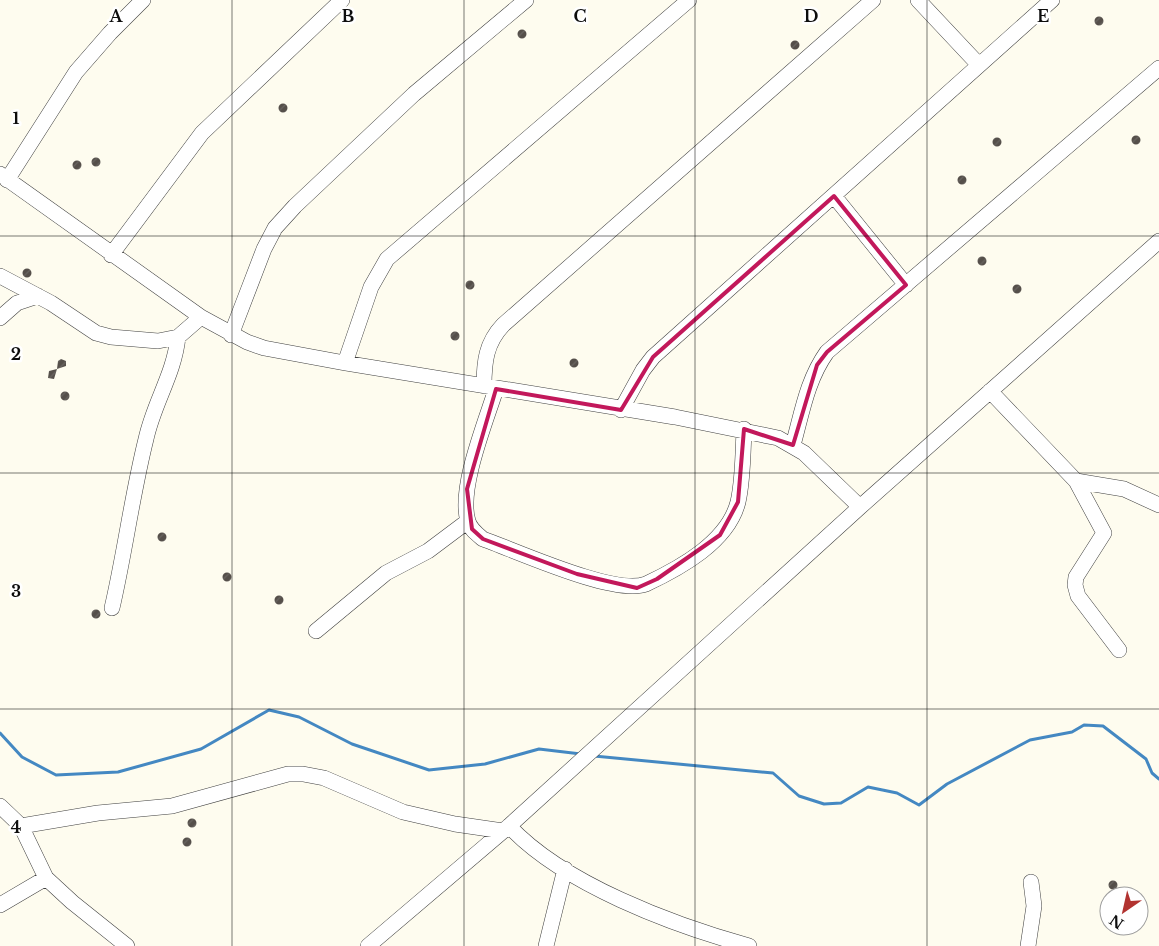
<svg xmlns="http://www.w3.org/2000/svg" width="1159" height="946" viewBox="0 0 1159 946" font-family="'Libre Baskerville',serif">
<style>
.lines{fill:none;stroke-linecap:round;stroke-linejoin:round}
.stream{stroke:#4488c2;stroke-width:3}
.building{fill:url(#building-hatch)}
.minor-casing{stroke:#404040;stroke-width:16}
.minor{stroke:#fff;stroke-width:15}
.marked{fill:none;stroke:#c2185b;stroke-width:4;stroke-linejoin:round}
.grid{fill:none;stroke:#0d0d0d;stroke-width:1;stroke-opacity:0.55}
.grid-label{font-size:16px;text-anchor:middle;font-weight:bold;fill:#0d0d0d;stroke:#fff;stroke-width:5;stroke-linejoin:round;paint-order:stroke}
</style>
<defs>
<pattern id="building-hatch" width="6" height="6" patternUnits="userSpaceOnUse" patternTransform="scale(1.25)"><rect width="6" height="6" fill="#554f4a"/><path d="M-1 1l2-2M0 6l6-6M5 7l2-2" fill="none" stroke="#686460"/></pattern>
</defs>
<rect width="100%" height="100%" fill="#fefcef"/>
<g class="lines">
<!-- stream -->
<path class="stream" d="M0 733 22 757 56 775 118 772 201 749 269 710 299 717 352 744 429 770 485 764 539 749 581 754
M594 756 773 773 799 796 824 804 841 803 868 787 897 793 919 805 947 784 1030 740 1072 732 1084 725 1103 726 1146 759 1152 773 1159 779"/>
</g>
<!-- building -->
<path class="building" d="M1094.5 21a4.5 4.5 0 1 1 9 0a4.5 4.5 0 1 1-9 0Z
M517.5 34a4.5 4.5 0 1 1 9 0a4.5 4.5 0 1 1-9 0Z
M790.5 45a4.5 4.5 0 1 1 9 0a4.5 4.5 0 1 1-9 0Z
M278.5 108a4.5 4.5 0 1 1 9 0a4.5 4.5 0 1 1-9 0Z
M1131.5 140a4.5 4.5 0 1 1 9 0a4.5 4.5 0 1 1-9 0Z
M992.5 142a4.5 4.5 0 1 1 9 0a4.5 4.5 0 1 1-9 0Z
M91.5 162a4.5 4.5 0 1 1 9 0a4.5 4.5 0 1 1-9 0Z
M72.5 165a4.5 4.5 0 1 1 9 0a4.5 4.5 0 1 1-9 0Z
M957.5 180a4.5 4.5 0 1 1 9 0a4.5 4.5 0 1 1-9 0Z
M977.5 261a4.5 4.5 0 1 1 9 0a4.5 4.5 0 1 1-9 0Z
M22.5 273a4.5 4.5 0 1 1 9 0a4.5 4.5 0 1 1-9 0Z
M465.5 285a4.5 4.5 0 1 1 9 0a4.5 4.5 0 1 1-9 0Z
M1012.5 289a4.5 4.5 0 1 1 9 0a4.5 4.5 0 1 1-9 0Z
M450.5 336a4.5 4.5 0 1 1 9 0a4.5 4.5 0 1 1-9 0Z
M569.5 363a4.5 4.5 0 1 1 9 0a4.5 4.5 0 1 1-9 0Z
M61 359 66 361V366L57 369 58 361Z
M57 369 54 379 48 378 49 371Z
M60.5 396a4.5 4.5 0 1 1 9 0a4.5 4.5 0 1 1-9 0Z
M157.5 537a4.5 4.5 0 1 1 9 0a4.5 4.5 0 1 1-9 0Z
M222.5 577a4.5 4.5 0 1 1 9 0a4.5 4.5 0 1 1-9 0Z
M274.5 600a4.5 4.5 0 1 1 9 0a4.5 4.5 0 1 1-9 0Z
M91.5 614a4.5 4.5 0 1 1 9 0a4.5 4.5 0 1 1-9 0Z
M187.5 823a4.5 4.5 0 1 1 9 0a4.5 4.5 0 1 1-9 0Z
M182.5 842a4.5 4.5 0 1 1 9 0a4.5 4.5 0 1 1-9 0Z
M1108.5 885a4.5 4.5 0 1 1 9 0a4.5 4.5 0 1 1-9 0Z"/>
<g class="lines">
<!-- minor casing -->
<g class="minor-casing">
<path id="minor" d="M918 0 979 65
M0 174 201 317 247 342 264 348 345 363 675 417 778 438 804 453 860 507
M7 180 76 72 110 33 143 0
M834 196 906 285
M111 255 202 133 342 0
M0 276 51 303 96 333 111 337 158 341 178 337 201 317
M0 318 17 303 38 296
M231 335 264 249 275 228 295 206 414 94 526 0
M345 363 371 287 387 259 689 0
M484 386C484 362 486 343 503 325L873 0
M496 389C486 421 458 489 468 521 470 529 477 534 483 539 517 551 615 596 646 584 680 568 728 542 738 502 743 481 743 452 744 429
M990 391 1076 481 1124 489 1159 505
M621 410 643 370 653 357 1052 0
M793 445C802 413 807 380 827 352L1159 68
M1076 481 1104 533 1076 577 1075 585 1078 596 1119 650
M112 608C125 552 132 495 146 439 154 402 174 375 178 337
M316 631 386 573 428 551 468 521
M0 806 21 826 46 878 72 902 127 946
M21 826 98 813 172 806 288 774H303L324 778 403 812 455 824 503 831
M509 826C563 884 673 925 749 946
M0 905 46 878
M368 946 509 826 860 507 1159 241
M546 946 565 869
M1028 946 1034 906 1031 882"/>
</g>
<!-- minor -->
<use href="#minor" class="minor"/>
</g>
<!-- marked area -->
<path class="marked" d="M834 196 906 285 827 352 817 365 793 445 744 429 738 502 720 535 657 579 637 588 577 574 483 539 472 529 467 489 496 389 621 410 653 357Z"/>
<!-- grid -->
<path class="grid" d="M232 0V946M464 0V946M695 0V946M927 0V946M0 236H1159M0 473H1159M0 709H1159"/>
<g class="grid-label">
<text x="116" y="22">A</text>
<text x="348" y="22">B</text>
<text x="580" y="22">C</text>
<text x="811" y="22">D</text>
<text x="1043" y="22">E</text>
<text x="16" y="124">1</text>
<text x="16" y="360">2</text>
<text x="16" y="597">3</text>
<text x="16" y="833">4</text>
</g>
<!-- north arrow -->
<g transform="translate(1124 911) rotate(214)"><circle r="24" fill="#ffffff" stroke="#9e9e9e"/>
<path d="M0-4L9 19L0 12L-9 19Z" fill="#b23330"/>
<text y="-8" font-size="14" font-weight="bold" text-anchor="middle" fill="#0d0d0d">N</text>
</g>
</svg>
